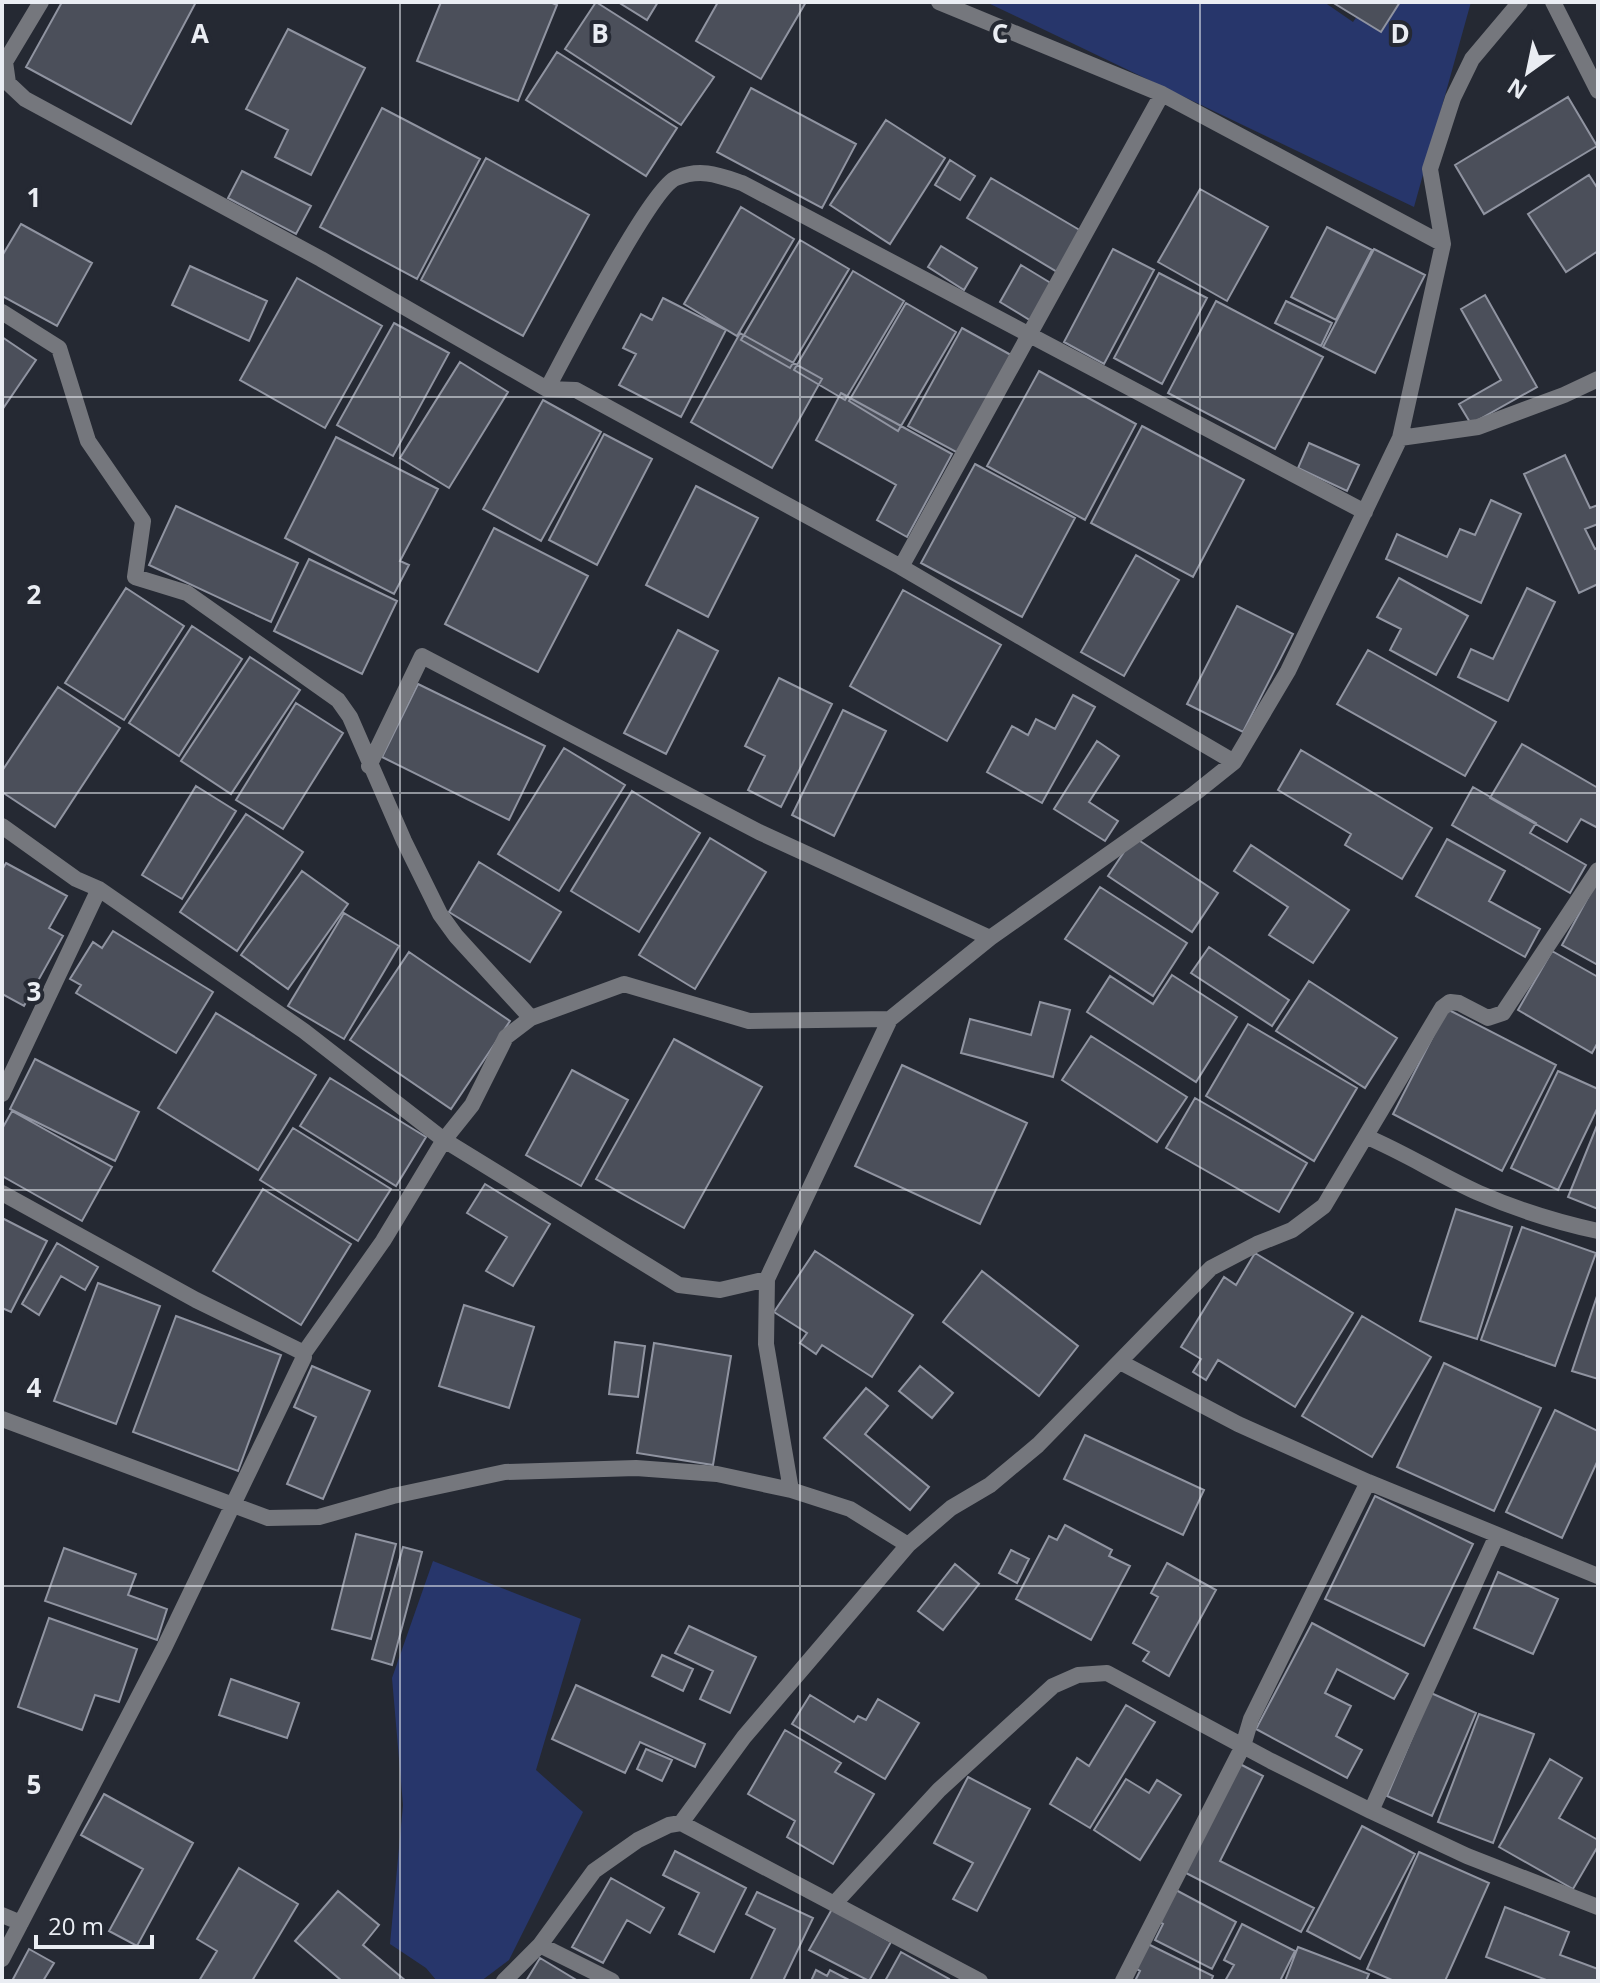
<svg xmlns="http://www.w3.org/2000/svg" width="1600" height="1983" viewBox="0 0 1600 1983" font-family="'Open Sans',sans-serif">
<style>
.green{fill:#27366b}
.building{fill:#4b4f5a;stroke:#9094a1;stroke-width:2}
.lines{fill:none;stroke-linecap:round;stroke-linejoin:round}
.minor{stroke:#75777d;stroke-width:16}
.grid{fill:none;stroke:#eaedf3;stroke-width:2;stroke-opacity:0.55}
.grid-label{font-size:26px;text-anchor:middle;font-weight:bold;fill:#eaedf3;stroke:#252933;stroke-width:8;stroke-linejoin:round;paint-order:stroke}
</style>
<rect width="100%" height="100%" fill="#252933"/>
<!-- green -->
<path class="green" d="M986 2H1324L1353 22 1367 2H1471L1414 207Z
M433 1561 581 1619 536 1770 583 1812 509 1960 481 1981H437L426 1968 390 1944 403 1805 392 1678Z"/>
<!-- building -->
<path class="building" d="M62 2H196L131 124 26 67Z
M441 2H550L557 5 518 101 417 61Z
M596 2 714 77 681 125 565 49Z
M618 2H658L647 20Z
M718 2H806L761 79 696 41Z
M1332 2H1400L1381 32Z
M288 29 365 68 311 175 275 157 288 130 246 109Z
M557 52 677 128 646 176 526 100Z
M751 88 856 144 822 208 717 152Z
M1568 97 1597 146 1484 214 1455 165Z
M382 108 480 159 417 279 320 227Z
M886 120 945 158 890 244 830 205Z
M486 158 589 215 523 336 421 280Z
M950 160 975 176 960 200 935 185Z
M242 171 311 206 296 234 228 198Z
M1589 175 1598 189V251L1566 272 1528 214Z
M991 178 1083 232 1059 273 967 218Z
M1200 189 1268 227 1227 301 1158 262Z
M741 207 794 239 737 336 684 304Z
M21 224 92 263 57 326 2 296V256Z
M1327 227 1372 250 1336 320 1291 297Z
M800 240 849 269 790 368 741 340Z
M941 246 977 268 964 290 928 267Z
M1113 249 1154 270 1104 364 1064 342Z
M1374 249 1425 275 1375 373 1323 347Z
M1021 265 1054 285 1033 322 1000 302Z
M190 266 267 301 249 341 172 305Z
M853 271 904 301 845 400 794 370Z
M1159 273 1207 298 1162 384 1114 358Z
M297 278 382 326 325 428 240 380Z
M1485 295 1537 387 1471 424 1459 404 1501 380 1461 309Z
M663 298 726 330 681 417 619 385 636 354 623 348 641 314 652 320Z
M1216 301 1323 357 1275 449 1168 393Z
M1286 301 1332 323 1321 346 1275 323Z
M906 303 956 332 898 431 849 401Z
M394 323 449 353 393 456 337 425Z
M962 328 1011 355 958 453 908 426Z
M740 333 822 379 772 468 691 422Z
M2 337 36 360 2 410Z
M460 362 508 392 449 488 400 458Z
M1039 371 1136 424 1085 520 987 466Z
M841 393 952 454 907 537 877 520 896 485 816 440Z
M543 400 601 432 541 541 483 509Z
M1142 426 1244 480 1193 577 1091 523Z
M604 434 652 459 597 565 549 540Z
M336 437 438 489 400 561 409 565 394 594 285 538Z
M1309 443 1359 465 1347 491 1298 468Z
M1565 455 1590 508 1598 505V524L1585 529 1595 549 1598 548V584L1579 593 1524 474Z
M975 464 1075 518 1022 617 921 563Z
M696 486 758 518 708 617 646 585Z
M1491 500 1521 514 1481 603 1386 559 1397 534 1447 557 1460 529 1475 535Z
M176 506 298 563 271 622 149 565Z
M494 528 588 576 538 672 445 624Z
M1136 555 1179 580 1124 676 1081 652Z
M309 559 397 601 362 674 274 631Z
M1399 578 1468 616 1436 675 1390 650 1401 629 1377 617Z
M126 588 184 626 124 720 65 683Z
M1527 588 1555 602 1508 701 1458 677 1471 649 1493 659Z
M903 590 1001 645 947 741 850 686Z
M1237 606 1293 634 1243 732 1187 704Z
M192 626 242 659 179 756 129 723Z
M678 630 718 651 666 754 624 733Z
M1368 650 1496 722 1465 776 1337 704Z
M250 657 300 690 231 794 181 761Z
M779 678 832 704 781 807 748 790 765 756 745 746Z
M418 684 545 746 509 820 382 757Z
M58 687 120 728 55 827 2 792V771Z
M1073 695 1095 707 1042 803 987 772 1012 726 1028 735 1036 719 1055 729Z
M296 703 343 733 283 829 236 800Z
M843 710 886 731 834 836 792 815Z
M1097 741 1119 756 1089 802 1118 821 1105 841 1054 809Z
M1522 744 1598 788V828L1581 819 1567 842 1490 798Z
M564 748 625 785 559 891 498 854Z
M1301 750 1432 828 1402 879 1345 845 1351 834 1278 790Z
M196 786 236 811 182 899 142 875Z
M1473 787 1536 823 1530 833 1586 865 1570 893 1452 825Z
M632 791 700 833 639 932 571 891Z
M246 814 303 852 237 951 180 912Z
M1134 837 1218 893 1192 932 1108 876Z
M710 838 766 872 695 989 639 955Z
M1447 839 1505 871 1489 901 1540 929 1525 957 1416 896Z
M1251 845 1349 910 1313 963 1269 935 1288 907 1234 871Z
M479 862 561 912 530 962 449 912Z
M6 863 67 896 49 928 63 936 24 1006 2 994V870Z
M302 871 348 904 288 989 241 955Z
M1598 879V965L1562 945Z
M1100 887 1187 943 1153 996 1065 939Z
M344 913 399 946 344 1039 288 1006Z
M113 931 213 992 176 1053 76 993 81 985 70 979 93 942 102 948Z
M1209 947 1289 1000 1272 1026 1191 973Z
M1552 951 1598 977V1042L1592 1053 1518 1010Z
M409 952 510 1021 451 1109 350 1040Z
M1172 975 1237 1017 1196 1082 1087 1012 1110 976 1153 1004Z
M1309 981 1397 1038 1365 1088 1276 1031Z
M1040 1002 1070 1010 1053 1077 961 1053 970 1019 1031 1035Z
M1447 1009 1556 1065 1502 1171 1393 1114Z
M216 1013 316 1075 258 1170 158 1108Z
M1248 1024 1357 1088 1314 1161 1206 1096Z
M1091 1036 1187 1097 1157 1142 1062 1080Z
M674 1039 762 1087 684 1228 596 1179Z
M35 1059 139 1112 115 1161 10 1109Z
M902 1065 1027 1123 980 1224 855 1166Z
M572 1070 628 1100 581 1186 526 1155Z
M1558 1071 1598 1089V1107L1558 1190 1511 1168Z
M330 1078 426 1137 396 1186 300 1126Z
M1195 1098 1307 1163 1279 1212 1166 1148Z
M12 1111 112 1167 82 1221 2 1176V1129Z
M1598 1123V1209L1568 1197Z
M293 1128 391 1189 358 1241 260 1180Z
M485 1184 550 1224 513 1286 486 1271 507 1237 467 1213Z
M263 1189 351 1244 301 1325 213 1271Z
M1456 1209 1512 1227 1477 1339 1420 1321Z
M2 1218 47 1241 11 1312 2 1308Z
M1522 1227 1596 1253 1555 1366 1481 1340Z
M57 1243 98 1267 85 1290 61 1276 39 1315 22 1304Z
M815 1251 913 1315 872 1377 822 1345 816 1354 800 1343 807 1333 774 1312Z
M1255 1253 1353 1313 1295 1407 1218 1360 1206 1380 1193 1372 1201 1359 1181 1347 1224 1277 1236 1285Z
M982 1271 1078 1346 1039 1396 943 1322Z
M98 1283 160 1306 116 1424 54 1401Z
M1598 1293V1379L1572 1371Z
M464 1305 534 1327 509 1408 439 1386Z
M176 1316 281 1355 238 1471 133 1432Z
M1362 1316 1431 1357 1372 1457 1302 1416Z
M615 1342 645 1346 638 1397 609 1394Z
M654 1343 731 1356 713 1465 637 1453Z
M1444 1363 1541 1408 1494 1511 1397 1467Z
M312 1366 370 1391 323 1499 287 1484 316 1417 294 1407Z
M920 1366 953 1393 932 1418 899 1391Z
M866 1388 888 1406 865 1434 929 1487 910 1510 824 1438Z
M1555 1410 1598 1431V1460L1562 1538 1506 1512Z
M1085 1435 1204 1490 1183 1535 1064 1479Z
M1375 1496 1473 1544 1424 1646 1325 1599Z
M1065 1525 1112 1550 1109 1556 1130 1566 1091 1640 1016 1599 1049 1536 1057 1540Z
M356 1534 396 1544 371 1639 332 1629Z
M403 1547 422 1552 392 1665 372 1659Z
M64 1548 136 1574 128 1595 167 1609 157 1640 45 1601Z
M1011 1550 1029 1559 1017 1583 999 1573Z
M1167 1563 1216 1590 1169 1676 1143 1661 1149 1652 1133 1643 1158 1597 1151 1593Z
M955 1564 979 1584 943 1630 918 1611Z
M1498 1572 1558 1599 1533 1654 1474 1628Z
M49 1618 137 1649 119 1702 95 1695 82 1730 18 1707Z
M1312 1623 1408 1674 1394 1699 1337 1669 1325 1693 1351 1706 1336 1736 1362 1750 1347 1778 1256 1729Z
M689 1626 756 1657 730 1713 700 1699 713 1671 675 1653Z
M662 1655 693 1669 683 1691 652 1676Z
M231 1679 299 1703 287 1738 219 1715Z
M576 1685 705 1744 695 1767 640 1742 625 1773 552 1739Z
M1431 1693 1476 1713 1432 1816 1387 1796Z
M810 1695 854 1722 858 1716 866 1720 878 1699 919 1723 885 1779 792 1724Z
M1126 1705 1155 1722 1090 1828 1050 1804 1077 1758 1089 1766Z
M1479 1714 1534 1734 1493 1843 1438 1822Z
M785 1730 841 1763 835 1772 874 1794 833 1864 787 1837 795 1821 748 1794Z
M646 1749 672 1760 662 1781 637 1769Z
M1550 1759 1582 1778 1559 1818 1598 1840V1846L1573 1889 1499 1847Z
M1238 1763 1263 1776 1220 1861 1314 1908 1301 1932 1184 1872Z
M968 1777 1030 1809 977 1911 953 1899 973 1863 934 1843Z
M1126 1779 1149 1793 1157 1780 1181 1795 1140 1860 1094 1830Z
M104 1794 193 1843 137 1946 109 1931 143 1869 81 1835Z
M1362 1826 1415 1854 1360 1959 1307 1931Z
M675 1851 746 1888 714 1952 679 1934 699 1893 663 1875Z
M1419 1852 1489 1883 1445 1981H1394L1367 1969Z
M239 1868 298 1904 252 1981H199L217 1951 197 1939Z
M611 1878 664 1908 650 1933 627 1920 603 1963 572 1947Z
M1174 1889 1236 1922 1212 1969 1155 1940 1163 1924 1158 1921Z
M338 1891 379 1925 363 1945 406 1981H342L295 1941Z
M757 1892 813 1918 783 1981H750L775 1929 746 1914Z
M1505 1907 1569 1932 1560 1955 1598 1969V1981H1549L1486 1957Z
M832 1909 891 1942 869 1981 809 1950Z
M1242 1924 1295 1951 1280 1981H1225L1234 1965 1224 1960Z
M1146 1943 1213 1976 1211 1981H1135L1140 1971 1133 1967Z
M1298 1947 1369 1974 1366 1981H1285Z
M29 1949 54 1963 43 1981H12Z
M901 1952 949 1979 948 1981H885Z
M540 1958 578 1981H526Z
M816 1970 827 1976 830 1970 851 1981H811Z"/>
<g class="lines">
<!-- minor -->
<path class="minor" d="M41 2 5 62 8 83 25 99 321 259 547 389 576 390 901 567 1234 762
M939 2 1162 94 1443 244
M1553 2 1598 91
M2 312 59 348 88 441 143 521 135 577 187 593 338 700 350 717 404 841 440 914 456 936 531 1018
M547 389C566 354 650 189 676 178 701 168 718 175 742 183L1365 512
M1400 438 1443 244 1430 169 1453 98 1472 59 1520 2
M901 567 1162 94
M369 766 422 656 759 832 990 938
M2 826 76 879 99 889 304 1031 444 1140 679 1285 720 1290 767 1279
M2 1094 99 889
M1367 1137C1405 1153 1441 1176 1479 1193 1518 1210 1557 1222 1598 1231
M2 1193 196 1300 304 1353
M1120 1362 1238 1424 1368 1482 1598 1576
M2 1419 268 1518 319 1517 393 1496 505 1472 636 1468 717 1474 791 1490 850 1509 908 1545
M791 1490 766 1344 767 1279 890 1019
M1371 1811 1497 1535
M681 1823 980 1981
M834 1904 939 1790 1053 1686 1078 1675 1107 1673 1271 1761 1371 1811 1467 1856 1598 1907
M2 1915 21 1923
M540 1945 612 1981
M2 1959 164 1648 304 1357V1353L383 1241 444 1140 472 1105 506 1037 531 1018 624 984 749 1021 890 1019 990 938 1194 794 1234 762 1288 671 1400 438 1478 427 1564 395 1598 379
M504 1981 540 1945 594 1871 638 1840 669 1825 681 1823 744 1737 908 1545 951 1508 990 1485 1038 1445 1211 1268 1257 1244 1292 1230 1324 1206 1442 1008 1450 1002 1459 1003 1488 1018 1503 1013 1598 870
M1123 1981 1243 1746 1251 1719 1368 1482"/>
</g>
<!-- grid -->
<path class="grid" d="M400 2V1981M800 2V1981M1200 2V1981M2 397H1598M2 793H1598M2 1190H1598M2 1586H1598"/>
<g class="grid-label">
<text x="200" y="43">A</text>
<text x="600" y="43">B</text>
<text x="1000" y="43">C</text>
<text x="1400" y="43">D</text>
<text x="34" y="207">1</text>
<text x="34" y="604">2</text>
<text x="34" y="1001">3</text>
<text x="34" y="1397">4</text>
<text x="34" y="1794">5</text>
</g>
<!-- border -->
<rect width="1600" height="1983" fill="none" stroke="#eaedf3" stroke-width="8"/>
<!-- north arrow -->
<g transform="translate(1528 72) rotate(213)" stroke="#252933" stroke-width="6" paint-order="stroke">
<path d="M0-6L14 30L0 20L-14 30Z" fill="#eaedf3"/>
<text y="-12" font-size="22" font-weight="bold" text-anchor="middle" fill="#eaedf3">N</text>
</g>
<!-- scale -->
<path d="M36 1935v12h116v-12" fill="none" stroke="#eaedf3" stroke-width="4"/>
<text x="48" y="1935" font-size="24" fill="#eaedf3" stroke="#252933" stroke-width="6" paint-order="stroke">20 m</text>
</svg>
